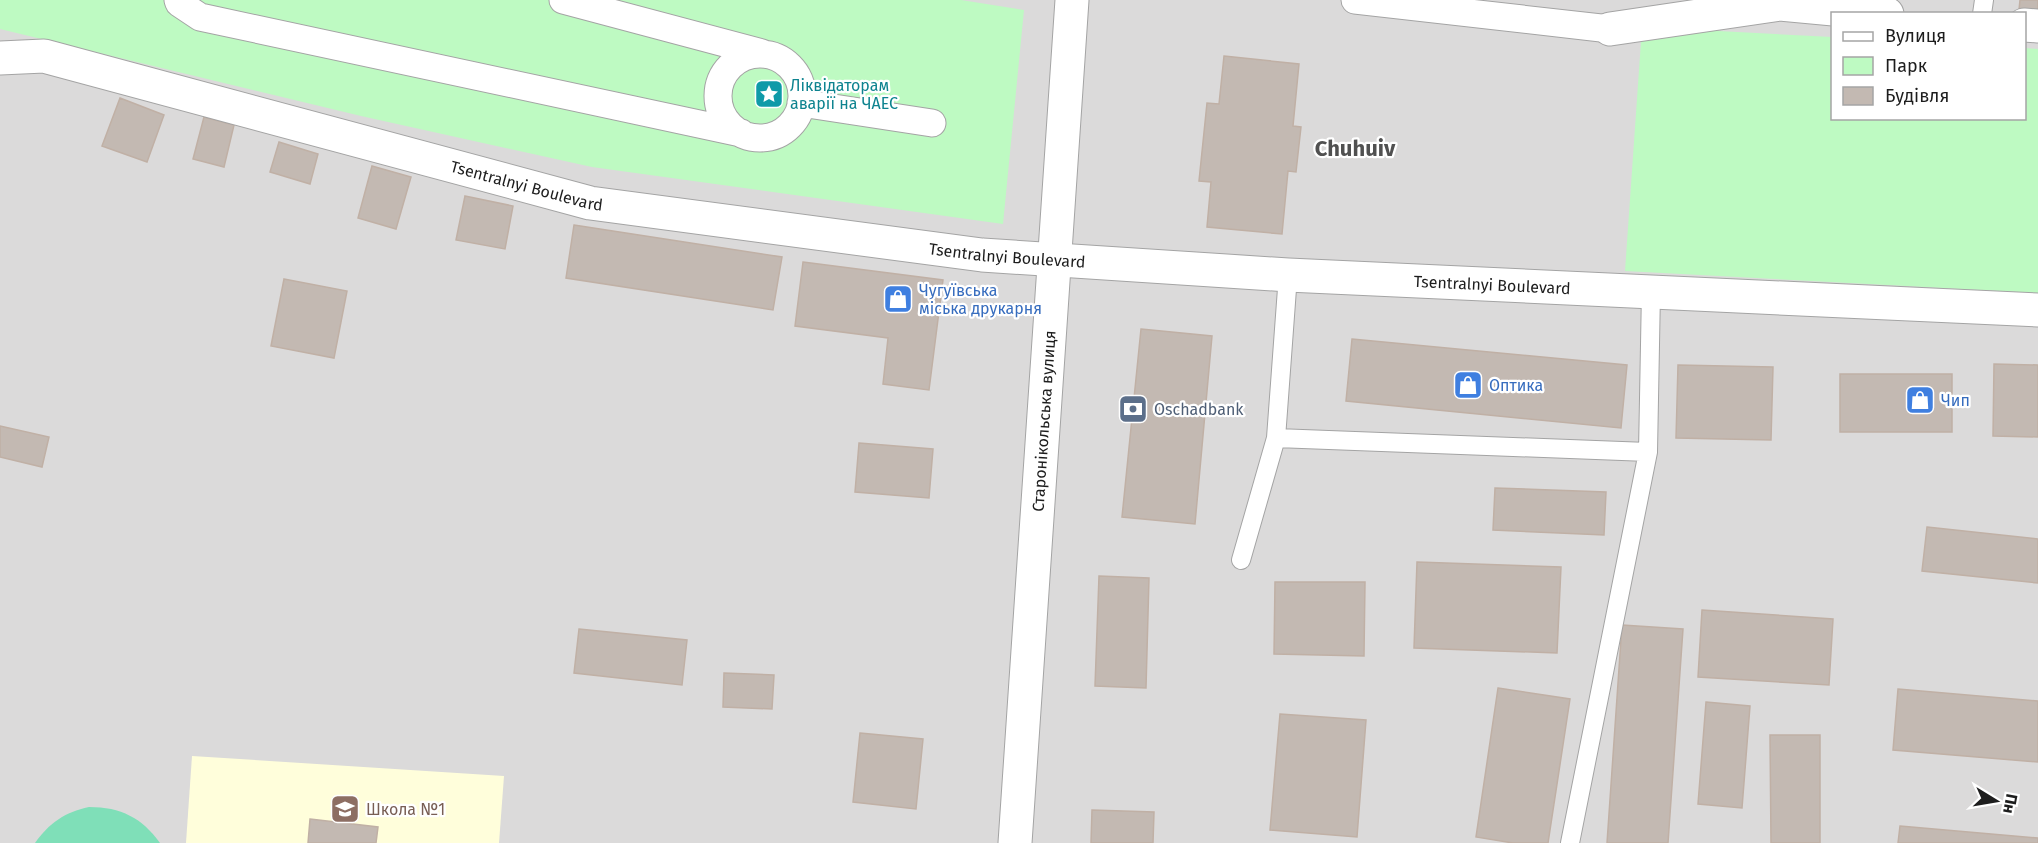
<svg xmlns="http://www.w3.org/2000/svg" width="2038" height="843" viewBox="0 0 2038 843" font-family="'Fira Sans',sans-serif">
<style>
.residential{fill:#dbdada;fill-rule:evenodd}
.education{fill:#fffedb}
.park{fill:#befac2}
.pitch{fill:#7fdfb8}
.building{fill:#c3b9b2;stroke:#c0b0a5;stroke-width:1.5}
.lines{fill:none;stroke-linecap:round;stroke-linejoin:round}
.service-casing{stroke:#a4a4a4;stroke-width:20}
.pedestrian-casing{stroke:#a4a4a4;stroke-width:29}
.minor-casing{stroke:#a4a4a4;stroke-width:35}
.service{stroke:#fff;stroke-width:18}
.pedestrian{stroke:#fff;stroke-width:27}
.minor{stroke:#fff;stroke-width:33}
.labels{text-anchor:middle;stroke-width:4.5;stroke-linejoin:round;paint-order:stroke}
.culture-label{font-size:16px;fill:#0d838f;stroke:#fff;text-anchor:start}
.street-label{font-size:16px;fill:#1d1d1d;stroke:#fff}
.shop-label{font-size:16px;fill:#366cbe;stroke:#fff;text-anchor:start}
.service-label{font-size:16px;fill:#4e5e75;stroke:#fff;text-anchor:start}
.education-label{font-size:16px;fill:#785e54;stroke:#fff;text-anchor:start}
.district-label{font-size:22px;font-weight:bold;fill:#505050;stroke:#fff}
</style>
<rect width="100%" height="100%" fill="#eeeae2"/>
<!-- residential -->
<path class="residential" d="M0 0H2038V843H0ZM1832 14H2024V118H1832Z"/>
<!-- education -->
<path class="education" d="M192 756 504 776 499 843H186Z"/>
<!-- park -->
<path class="park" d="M0 0H961L1024 10 1003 224 592 167 361 116 0 29Z
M1642 27 1832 37V118H2024L2025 48 2038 49V293L1625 271Z"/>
<!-- pitch -->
<path class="pitch" d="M89 807C121 807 142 818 160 843H35C49 823 65 812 89 807Z"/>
<!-- building -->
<path class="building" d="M2020 0H2038V11L2019 10Z
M1224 56 1299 64 1293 126 1301 127 1296 172 1288 171 1282 234 1207 227 1211 182 1199 181 1207 103 1219 104Z
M120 98 164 115 147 162 102 146Z
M204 117 234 125 224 167 193 159Z
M279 142 318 154 310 184 270 172Z
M372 166 411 177 396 229 358 218Z
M465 196 513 206 505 249 456 240Z
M574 225 782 257 773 310 566 278Z
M803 262 943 280 929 390 883 384 888 338 795 326Z
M284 279 347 291 334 358 271 346Z
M1141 329 1212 336 1195 524 1122 517Z
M1352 339 1627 365 1621 428 1346 401Z
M1994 364 2038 365V437L1993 436Z
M1678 365 1773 367 1771 440 1676 438Z
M1840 374H1952V432H1840Z
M0 426 49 437 42 467 0 457Z
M859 443 933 449 929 498 855 492Z
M1495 488 1606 492 1604 535 1493 530Z
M1927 527 2038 539V583L1922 571Z
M1417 562 1561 567 1557 653 1414 648Z
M1099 576 1149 578 1146 688 1095 686Z
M1275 582H1365L1364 656 1274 654Z
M1702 610 1833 619 1829 685 1698 677Z
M1622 625 1683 629 1668 843H1607Z
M579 629 687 640 682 685 574 673Z
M724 673 774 675 772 709 723 707Z
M1498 688 1570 699 1548 843H1513L1476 837Z
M1898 689 2038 701V762L1893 750Z
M1706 702 1750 706 1742 808 1698 804Z
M1280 714 1366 720 1357 837 1270 830Z
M860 733 923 739 916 809 853 802Z
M1770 735H1820V843H1771Z
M1092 810 1154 812 1153 843H1091Z
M310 819 378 827 376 843H308Z
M1900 826 2038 838V843H1898Z"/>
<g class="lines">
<!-- service casing -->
<g class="service-casing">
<path id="service" d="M1982 14 1984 0
M1276 438 1648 452 1651 291
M1241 560 1276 438 1288 275
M1570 843 1648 452"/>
</g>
<!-- pedestrian casing -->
<g class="pedestrian-casing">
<path id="pedestrian" d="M178 0 179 3 200 17 741 133
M563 0 762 53
M1355 0 1610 29
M718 96a42 42 0 1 1 84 0a42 42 0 1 1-84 0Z
M801 103 932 123"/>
</g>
<!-- minor casing -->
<g class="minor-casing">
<g id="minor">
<path d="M2024 25 2038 26"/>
<path d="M1610 29 1780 4 1887 14"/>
<path id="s1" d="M0 58 44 56 590 203 982 255 1288 275 2038 310"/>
<path id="s2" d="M1015 843 1072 0"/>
</g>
</g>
<!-- service -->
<use href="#service" class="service"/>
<!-- pedestrian -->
<use href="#pedestrian" class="pedestrian"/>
<!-- minor -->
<use href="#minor" class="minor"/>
</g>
<!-- icons -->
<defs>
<g id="sight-square" transform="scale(1.5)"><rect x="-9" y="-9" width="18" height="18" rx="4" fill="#0f9aa8" stroke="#fff"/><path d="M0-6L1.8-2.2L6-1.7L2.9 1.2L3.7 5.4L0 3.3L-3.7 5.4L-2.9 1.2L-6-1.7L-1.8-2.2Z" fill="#fff"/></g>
<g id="shop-square" transform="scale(1.5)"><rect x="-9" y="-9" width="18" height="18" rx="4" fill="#3f7fe0" stroke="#fff"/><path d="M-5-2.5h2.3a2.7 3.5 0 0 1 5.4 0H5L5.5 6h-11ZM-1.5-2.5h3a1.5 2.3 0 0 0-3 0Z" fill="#fff"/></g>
<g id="bank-square" transform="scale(1.5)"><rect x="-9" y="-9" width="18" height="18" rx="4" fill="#5c6f8a" stroke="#fff"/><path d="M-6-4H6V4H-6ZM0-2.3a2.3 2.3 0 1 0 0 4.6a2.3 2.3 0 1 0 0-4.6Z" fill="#fff"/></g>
<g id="school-square" transform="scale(1.5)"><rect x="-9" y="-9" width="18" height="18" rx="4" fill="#8d6e63" stroke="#fff"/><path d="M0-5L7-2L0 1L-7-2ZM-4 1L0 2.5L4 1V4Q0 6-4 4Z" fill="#fff"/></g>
</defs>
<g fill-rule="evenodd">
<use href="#sight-square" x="769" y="94"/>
<use href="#shop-square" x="898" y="299"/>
<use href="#shop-square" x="1468" y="385"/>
<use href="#shop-square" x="1920" y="400"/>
<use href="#bank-square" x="1133" y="409"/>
<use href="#school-square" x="345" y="809"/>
</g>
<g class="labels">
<!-- culture labels -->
<g class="culture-label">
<text x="790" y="91">Ліквідаторам<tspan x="790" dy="18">аварії на ЧАЕС</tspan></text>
</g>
<!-- street labels -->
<g class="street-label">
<text dy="6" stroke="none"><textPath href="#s1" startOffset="544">Tsentralnyi Boulevard</textPath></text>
<text dy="6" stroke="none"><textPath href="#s1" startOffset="1030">Tsentralnyi Boulevard</textPath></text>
<text dy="6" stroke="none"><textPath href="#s1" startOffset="1516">Tsentralnyi Boulevard</textPath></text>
<text dy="6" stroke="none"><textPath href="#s2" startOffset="423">Старонікольська вулиця</textPath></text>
</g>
<!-- shop labels -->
<g class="shop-label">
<text x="919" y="296">Чугуївська<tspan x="919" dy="18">міська друкарня</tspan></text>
<text x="1489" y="391">Оптика</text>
<text x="1941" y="406">Чип</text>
</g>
<!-- service labels -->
<g class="service-label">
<text x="1154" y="415">Oschadbank</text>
</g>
<!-- education labels -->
<g class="education-label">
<text x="366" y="815">Школа №1</text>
</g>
<!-- district labels -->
<g class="district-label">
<text x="1355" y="156">Chuhuiv</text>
</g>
</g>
<!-- legend -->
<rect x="1831" y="12" width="195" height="108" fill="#ffffff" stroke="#a5a5a5" stroke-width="1.5"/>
<rect x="1843" y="32" width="30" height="9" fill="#ffffff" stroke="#a5a5a5" stroke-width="1.5"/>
<text x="1885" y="42" font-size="18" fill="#1d1d1d">Вулиця</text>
<rect x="1843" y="57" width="30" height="18" fill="#befac2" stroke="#a5a5a5" stroke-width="1.5"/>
<text x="1885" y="72" font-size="18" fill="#1d1d1d">Парк</text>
<rect x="1843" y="87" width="30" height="18" fill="#c3b9b2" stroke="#a5a5a5" stroke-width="1.5"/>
<text x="1885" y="102" font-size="18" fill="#1d1d1d">Будівля</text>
<!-- north arrow -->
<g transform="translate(1996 801) rotate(101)" stroke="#ffffff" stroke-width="4.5" paint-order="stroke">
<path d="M0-4.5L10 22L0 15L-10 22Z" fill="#1d1d1d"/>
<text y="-9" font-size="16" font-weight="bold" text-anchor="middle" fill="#1d1d1d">Пн</text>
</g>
</svg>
